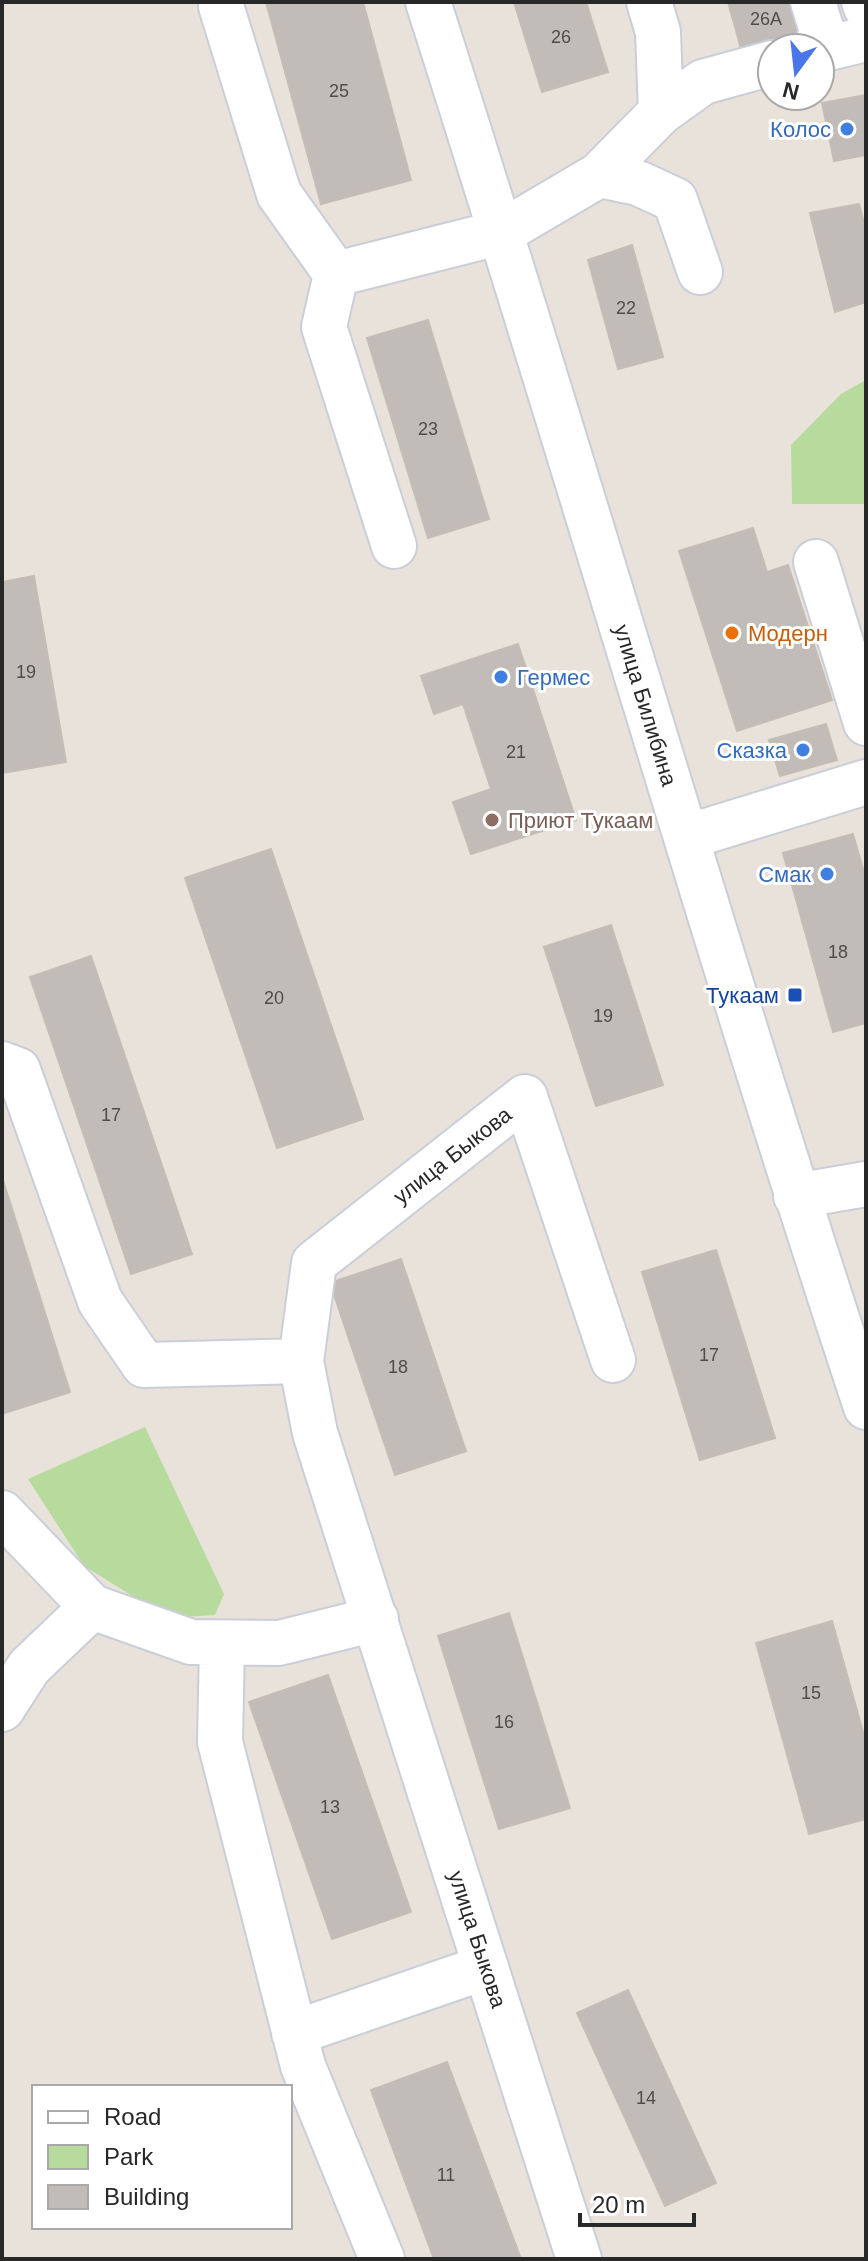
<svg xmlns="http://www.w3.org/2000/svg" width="868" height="2261" viewBox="0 0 868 2261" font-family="Arial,sans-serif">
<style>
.green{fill:#b7db9c}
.building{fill:#c1bcb7;stroke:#c4bdb5;stroke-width:2}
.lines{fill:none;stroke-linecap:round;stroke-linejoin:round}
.minor-casing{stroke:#c9ced9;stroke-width:48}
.minor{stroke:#fff;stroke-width:44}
.shop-dot{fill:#3f7fe0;stroke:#fff;stroke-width:3}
.food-dot{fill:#e8710a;stroke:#fff;stroke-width:3}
.education-dot{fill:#8d6e63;stroke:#fff;stroke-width:3}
.transit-dot{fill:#1a4fb4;stroke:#fff;stroke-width:3}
.labels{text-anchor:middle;stroke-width:6;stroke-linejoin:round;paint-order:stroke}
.number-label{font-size:18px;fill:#4e4d4c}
.shop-label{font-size:22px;fill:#366cbe;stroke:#fff;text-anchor:end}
.food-label{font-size:22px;fill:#c56008;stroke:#fff;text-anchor:start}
.street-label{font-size:22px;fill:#282828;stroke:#fff}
.education-label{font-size:22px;fill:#785e54;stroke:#fff;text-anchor:start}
.transit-label{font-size:22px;fill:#164399;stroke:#fff;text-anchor:end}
</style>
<rect width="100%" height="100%" fill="#e9e2db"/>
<!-- green -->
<path class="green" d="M866 380V504H792L791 445 841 394Z
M145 1427 224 1594 215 1615 168 1618 84 1566 28 1479Z"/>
<!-- building -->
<path class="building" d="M266 2H363L411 180 321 204Z
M514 2H586L608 72 542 92Z
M728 2H794L803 37 742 52Z
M866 95V155L834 161 822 103Z
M859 204 866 231V302L835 312 810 213Z
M632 245 663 357 618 369 588 260Z
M428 320 489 519 428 538 367 338Z
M753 528 767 572 788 565 832 700 737 731 679 551Z
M34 576 66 762 2 773V582Z
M518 644 576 820 471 854 453 802 491 789 463 704 434 714 421 676Z
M826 724 837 760 780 776 769 740Z
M853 834 866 880V1023L833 1032 783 853Z
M271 849 363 1119 277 1148 185 878Z
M611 925 663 1085 596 1106 544 947Z
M91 956 192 1254 131 1274 30 977Z
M2 1177 70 1392 2 1414Z
M716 1250 775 1438 700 1460 642 1272Z
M401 1259 466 1451 395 1475 330 1283Z
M509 1613 570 1808 499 1829 438 1636Z
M832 1621 866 1743V1819L809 1834 756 1643Z
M328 1675 411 1912 332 1939 249 1702Z
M628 1990 716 2183 665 2206 577 2013Z
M447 2062 521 2259H434L371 2090Z"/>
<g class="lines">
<!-- minor casing -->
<g class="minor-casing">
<path id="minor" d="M428 2C578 469 712 941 866 1407
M649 2 658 32 661 112
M813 2 822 31 816 48
M864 2 866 7
M221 6 279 194 336 274
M820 50 866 39
M599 175 638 183 675 200 700 272
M394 546 324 327 336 274 502 232 599 175 661 112 703 82 772 63
M816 562 866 723
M687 837 866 782
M2 1064 18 1070 100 1301 144 1365 301 1361
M796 1196 866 1184
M2 1513 92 1607 191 1642 279 1643 376 1619
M222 1643 220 1742 303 2066 382 2259
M2 1709 29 1667 92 1607
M294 2033 486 1967
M579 2259 315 1433 301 1361 314 1263 525 1097 613 1360"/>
</g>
<!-- minor -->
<use href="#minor" class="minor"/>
</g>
<!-- markers -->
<g class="shop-dot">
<circle cx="847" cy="129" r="8"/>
<circle cx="501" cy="677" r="8"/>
<circle cx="803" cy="750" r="8"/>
<circle cx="827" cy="874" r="8"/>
</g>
<circle class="food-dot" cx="732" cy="633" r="8"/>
<circle class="education-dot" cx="492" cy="820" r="8"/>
<rect class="transit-dot" x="787" y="987" width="16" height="16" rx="4"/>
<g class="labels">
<!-- number labels -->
<g class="number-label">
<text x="766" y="25">26А</text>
<text x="561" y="43">26</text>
<text x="339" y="97">25</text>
<text x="626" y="314">22</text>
<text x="428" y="435">23</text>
<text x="26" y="678">19</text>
<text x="516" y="758">21</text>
<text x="838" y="958">18</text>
<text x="274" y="1004">20</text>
<text x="603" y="1022">19</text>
<text x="111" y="1121">17</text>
<text x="709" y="1361">17</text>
<text x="398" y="1373">18</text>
<text x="811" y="1699">15</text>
<text x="504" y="1728">16</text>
<text x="330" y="1813">13</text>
<text x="646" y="2104">14</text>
<text x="446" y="2181">11</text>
</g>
<!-- shop labels -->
<g class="shop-label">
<text x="831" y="137">Колос</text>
<text x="517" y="685" text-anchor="start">Гермес</text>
<text x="787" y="758">Сказка</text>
<text x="811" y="882">Смак</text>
</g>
<!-- food labels -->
<g class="food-label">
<text x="748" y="641">Модерн</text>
</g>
<!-- street labels -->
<g class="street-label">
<text transform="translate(646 705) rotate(73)" y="8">улица Билибина</text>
<text transform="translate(452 1155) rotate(-38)" y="8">улица Быкова</text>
<text transform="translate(478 1939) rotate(72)" y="8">улица Быкова</text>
</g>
<!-- education labels -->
<g class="education-label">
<text x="508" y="828">Приют Тукаам</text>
</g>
<!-- transit labels -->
<g class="transit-label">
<text x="779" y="1003">Тукаам</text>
</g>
</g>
<!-- border -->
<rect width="868" height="2261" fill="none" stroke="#282828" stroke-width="8"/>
<!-- legend -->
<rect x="32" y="2085" width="260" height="144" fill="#ffffff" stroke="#a9a9a9" stroke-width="2"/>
<rect x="48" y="2111" width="40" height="12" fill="#ffffff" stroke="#a9a9a9" stroke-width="2"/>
<text x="104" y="2125" font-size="24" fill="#282828">Road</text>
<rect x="48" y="2145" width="40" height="24" fill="#b7db9c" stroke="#a9a9a9" stroke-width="2"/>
<text x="104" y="2165" font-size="24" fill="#282828">Park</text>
<rect x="48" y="2185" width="40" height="24" fill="#c1bcb7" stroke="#a9a9a9" stroke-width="2"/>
<text x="104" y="2205" font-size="24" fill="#282828">Building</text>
<!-- north arrow -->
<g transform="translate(796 72) rotate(195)"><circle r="38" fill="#ffffff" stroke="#a9a9a9" stroke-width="2"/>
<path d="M0-6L14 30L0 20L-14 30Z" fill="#4976e8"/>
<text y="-12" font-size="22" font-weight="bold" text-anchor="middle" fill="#282828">N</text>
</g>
<!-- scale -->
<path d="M580 2213v12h114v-12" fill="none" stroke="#282828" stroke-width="4"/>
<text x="592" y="2213" font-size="24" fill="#282828" stroke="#ffffff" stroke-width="6" paint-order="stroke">20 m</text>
</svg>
